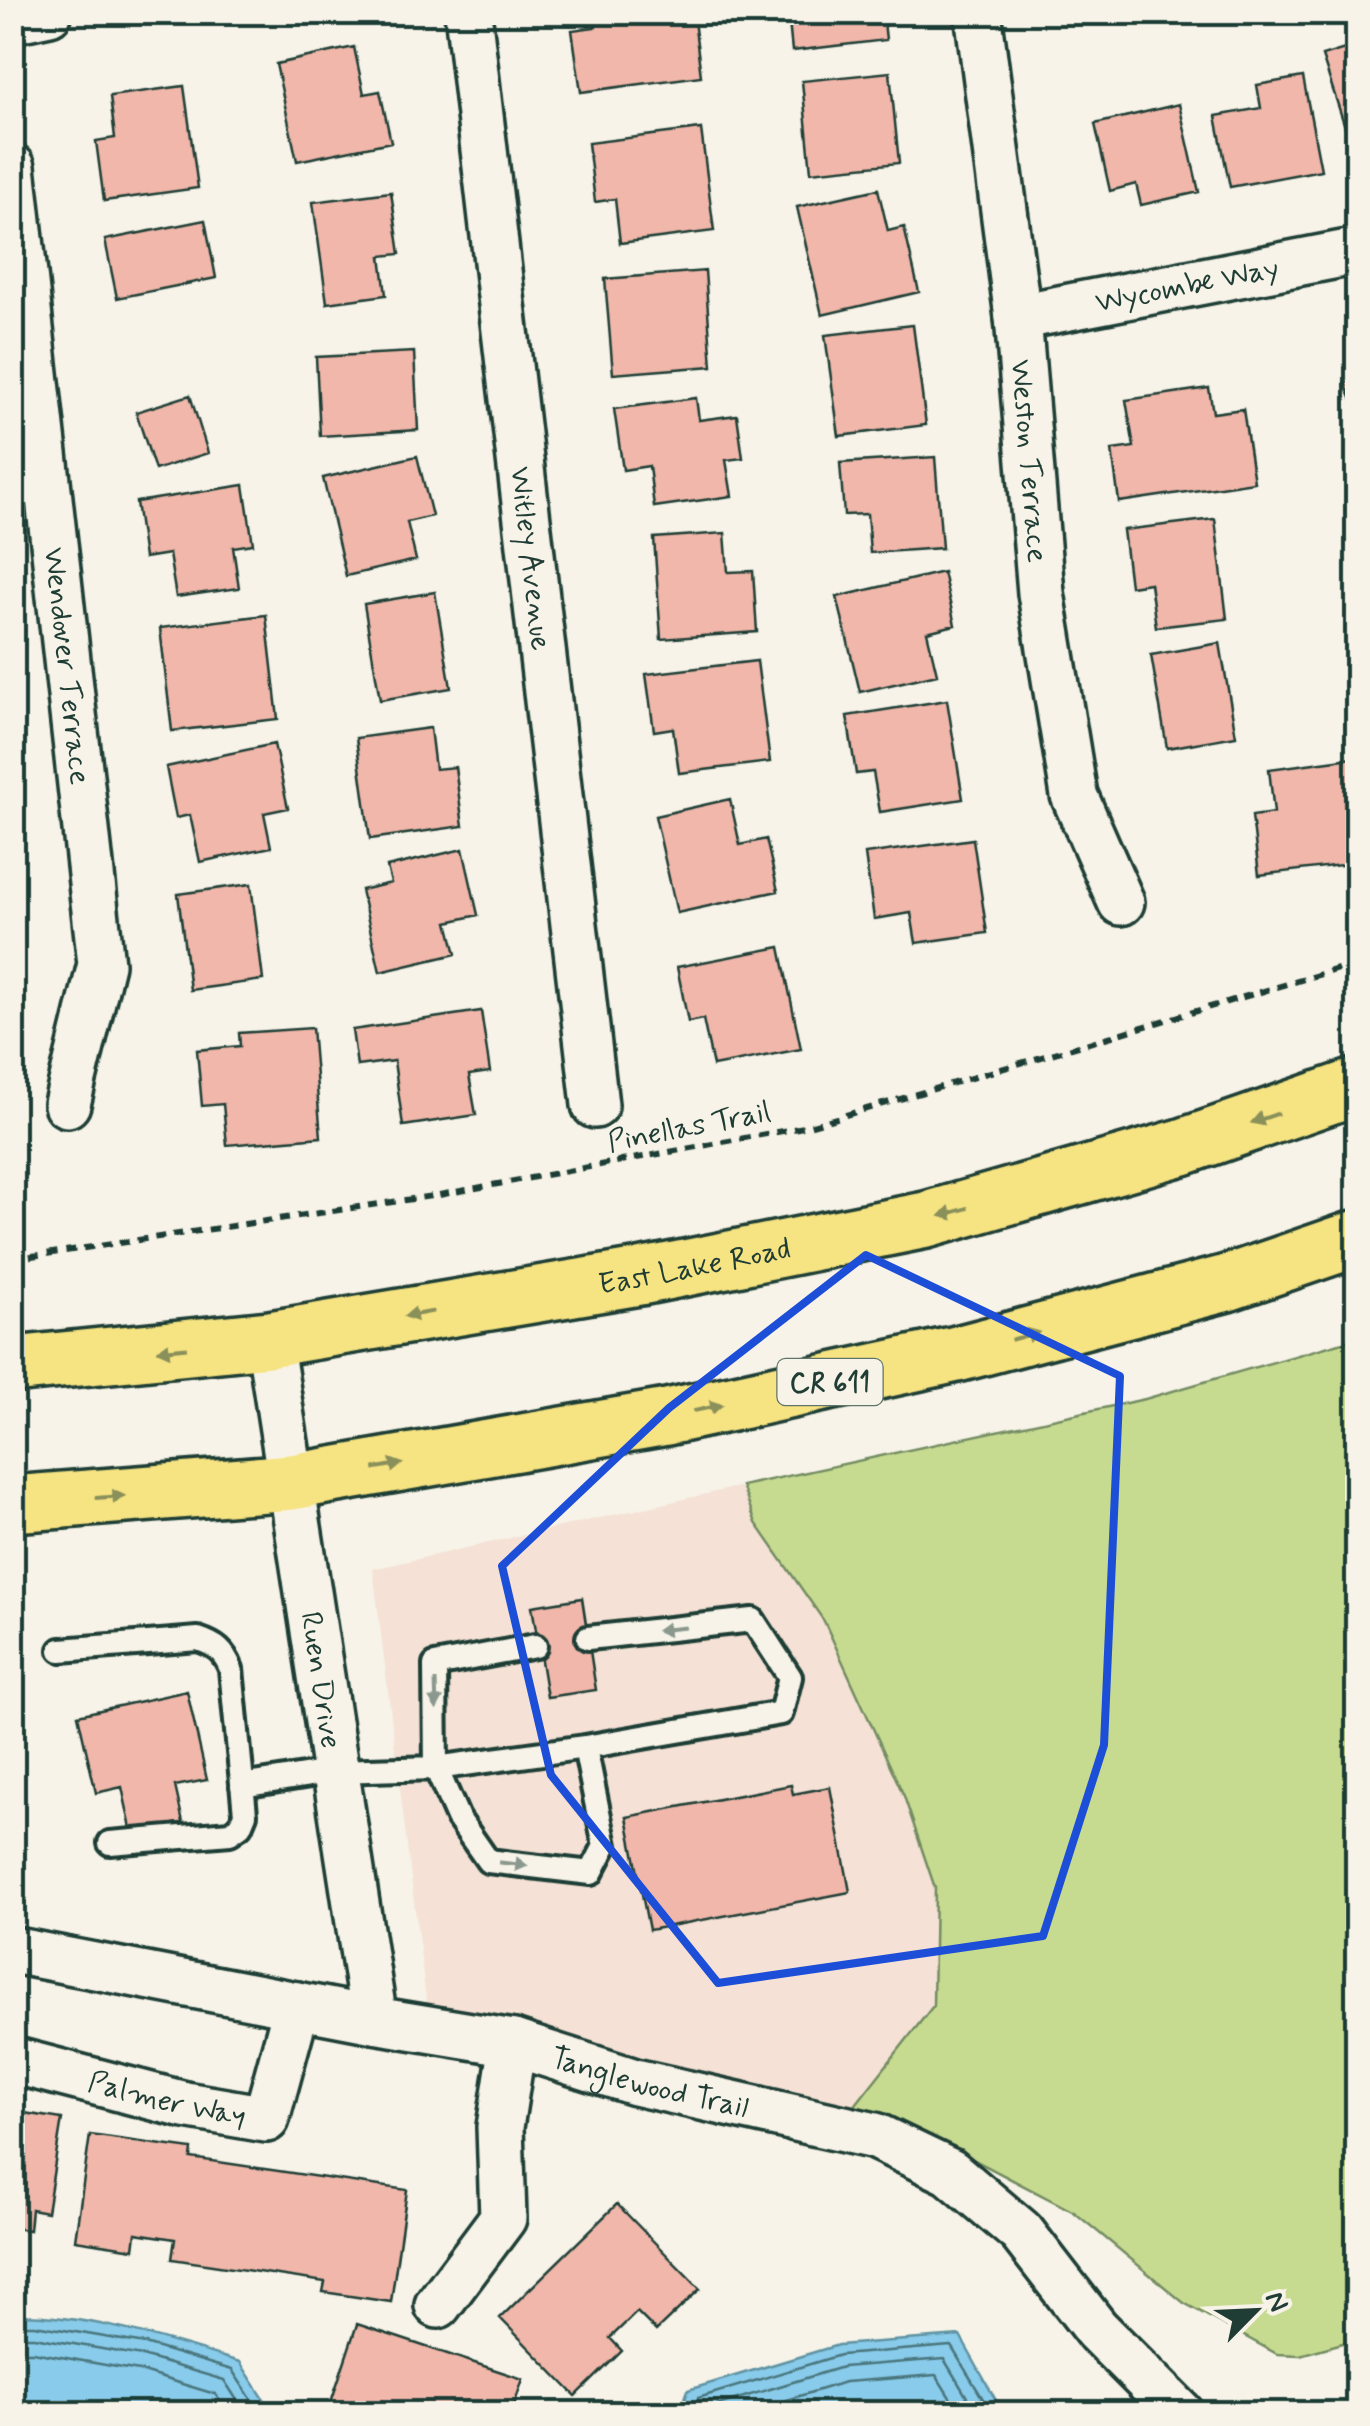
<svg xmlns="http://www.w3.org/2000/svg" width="1370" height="2426" viewBox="0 0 1370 2426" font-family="Mynerve,sans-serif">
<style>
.built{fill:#f5e1d5}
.green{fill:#c7db90;stroke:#738c62;stroke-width:2.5}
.water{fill:#89cbea;stroke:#5f92a1;stroke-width:2.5}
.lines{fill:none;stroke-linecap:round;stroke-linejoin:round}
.shore{stroke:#49767d;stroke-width:2.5}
.building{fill:#f1b7aa;stroke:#1f3d34;stroke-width:2.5}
.service-casing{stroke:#1f3d34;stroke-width:30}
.minor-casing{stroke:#1f3d34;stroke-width:52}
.primary-casing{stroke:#1f3d34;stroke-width:62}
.path{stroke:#1f3d34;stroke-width:6;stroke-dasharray:10 8;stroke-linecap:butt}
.service{stroke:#f7f3e8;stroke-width:22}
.minor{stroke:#f7f3e8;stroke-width:45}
.primary{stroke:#f6e381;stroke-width:55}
.oneway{fill:#8a905a}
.oneway2{fill:#8b988e}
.marked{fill:none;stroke:#1d4ed8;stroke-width:8;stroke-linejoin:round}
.labels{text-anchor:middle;stroke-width:8;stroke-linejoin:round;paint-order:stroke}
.shield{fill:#f7f3e8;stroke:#60746a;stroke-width:2.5}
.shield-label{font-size:28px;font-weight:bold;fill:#1f3d34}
.street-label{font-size:30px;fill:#1f3d34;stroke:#f7f3e8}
</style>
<rect width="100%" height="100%" fill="#f7f3e8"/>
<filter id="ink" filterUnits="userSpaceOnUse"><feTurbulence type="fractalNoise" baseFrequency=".01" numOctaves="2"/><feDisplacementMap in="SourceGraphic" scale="20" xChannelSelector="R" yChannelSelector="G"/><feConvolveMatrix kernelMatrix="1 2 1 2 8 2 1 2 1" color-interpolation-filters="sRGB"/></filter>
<g filter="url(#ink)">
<!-- built -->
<path class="built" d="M742 1486 756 1523 824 1621 904 1796 935 1888 933 2006 853 2108 643 2061 538 2028V2023L427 2007 373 1569Z"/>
<!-- green -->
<path class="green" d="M1357 1338V2339L1300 2355 1277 2354 1184 2303 1074 2212 894 2118 853 2108 933 2006 935 1888 904 1796 824 1621 756 1523 742 1486 1145 1399Z"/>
<!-- water -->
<path class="water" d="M12 2315C89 2314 167 2340 240 2362L273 2413H13Z
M960 2336 1003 2413H680L688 2390 838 2345Z"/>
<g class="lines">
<!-- shore -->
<path class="shore" d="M12 2325H35L145 2344 232 2370 261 2414
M12 2337H34L142 2356 224 2380 246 2414
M12 2352H33L139 2371 215 2394 229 2414
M690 2414 698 2398 840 2355 951 2346 992 2414
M704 2414 708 2408 842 2367 944 2359 977 2414
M741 2414 845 2382 936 2375 960 2414"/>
</g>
<!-- building -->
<path class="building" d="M593 12H693L701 76 581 92 572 30 595 27Z
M788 12H883L886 40 792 51Z
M1358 45V133L1348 136 1322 56Z
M354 47 364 94 380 91 391 142 297 161 276 64Z
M890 72 899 163 811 172 802 81Z
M1303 77 1321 170 1230 187 1216 116 1261 108 1257 85Z
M184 86 198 188 104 201 96 141 115 138 110 96Z
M1179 104 1199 192 1141 205 1136 184 1110 191 1095 124Z
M701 129 714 231 620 243 615 199 595 202 588 143Z
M878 189 888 231 904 227 919 292 822 315 797 207Z
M391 192 400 254 381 256 386 295 327 303 313 202Z
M205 220 216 278 117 298 105 240Z
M705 271 712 366 613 374 605 279Z
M913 325 926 425 839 436 825 335Z
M414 352 418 430 320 436 316 357Z
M1358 378V415L1345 383Z
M1209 388 1213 413 1243 409 1254 482 1119 502 1112 450 1134 447 1126 400Z
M190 395 208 453 155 470 136 412Z
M696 398 699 420 737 415 743 458 726 460 732 496 654 507 649 466 623 470 614 409Z
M417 456 432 516 407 522 416 560 346 576 323 478Z
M935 457 942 548 870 553 867 514 844 515 840 463Z
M244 485 253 544 233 547 239 588 176 597 169 554 144 558 136 502Z
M1215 519 1227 619 1156 627 1150 583 1130 586 1123 530Z
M725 533 728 572 753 571 757 632 661 639 654 538Z
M943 572 955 625 927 632 937 674 860 692 837 597Z
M435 592 451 688 380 700 364 604Z
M266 615 278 719 172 731 160 628Z
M1220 643 1236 736 1167 748 1151 655Z
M757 661 770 762 679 773 673 728 654 731 646 674Z
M947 700 963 799 880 812 873 772 856 774 847 716Z
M430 728 435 769 455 767 463 826 370 839 356 738Z
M274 744 288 808 264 813 271 847 200 862 190 815 176 818 166 767Z
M1352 758 1358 795V863L1259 875 1252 816 1274 813 1269 769Z
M730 799 740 845 766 839 778 891 677 913 655 816Z
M973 839 987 933 916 943 911 913 874 919 865 854Z
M463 849 478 915 448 922 456 954 380 972 361 890 391 883 387 867Z
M251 884 263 980 190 990 178 894Z
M780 947 801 1049 713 1066 703 1019 688 1022 677 967Z
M481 1011 490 1072 469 1075 476 1115 403 1126 394 1061 357 1066 352 1030Z
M312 1028 321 1137 227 1145 223 1104 202 1106 197 1050 240 1046 239 1033Z
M582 1598 596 1690 547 1697 532 1606Z
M187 1691 207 1780 175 1786 183 1822 132 1833 122 1787 96 1793 78 1715Z
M791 1785 793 1794 830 1787 850 1892 649 1930 627 1817Z
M12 2111 62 2119 47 2212 31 2209 29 2230 12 2228Z
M90 2135 192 2149 191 2158 407 2190 391 2302 323 2292 325 2282 172 2259 175 2239 136 2233 134 2249 75 2240Z
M617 2204 700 2289 656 2331 637 2312 610 2338 622 2351 576 2396 500 2318Z
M357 2324 523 2379 511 2414H327Z"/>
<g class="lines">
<!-- service casing -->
<g class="service-casing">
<path id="service" d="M535 1646 435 1665 436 1768 458 1818 488 1861 591 1873 605 1846 585 1747
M61 1650 198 1639C216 1645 224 1651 231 1669L245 1814 240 1826 230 1833 110 1843
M242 1786 335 1771 436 1768 585 1747 781 1713 790 1677 753 1620 588 1638"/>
</g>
<!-- minor casing -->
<g class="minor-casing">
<g id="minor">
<path id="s1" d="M468 12 595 1105"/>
<path id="s2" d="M978 12 1018 317 1041 593 1074 795 1121 902"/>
<path d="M12 20 49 12"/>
<path id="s3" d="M12 167 101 964 67 1104"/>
<path id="s4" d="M1018 317 1358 251"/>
<path id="s5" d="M269 1339 374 2020"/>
<path id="s6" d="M12 1950 374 2020 513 2043 635 2082 875 2136 950 2172 1021 2232 1096 2329 1181 2414"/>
<path id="s7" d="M12 2060 185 2105 266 2119 297 2005"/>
<path d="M438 2305 503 2218 500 2127 513 2043"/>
</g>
</g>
<!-- primary casing -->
<g class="primary-casing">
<g id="primary">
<path id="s8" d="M12 1365 269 1339 640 1277 926 1220 1182 1147 1358 1086"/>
<path d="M12 1504 292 1482 667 1417 957 1354 1227 1283 1358 1238"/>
</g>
</g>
<!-- path -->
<path class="path" d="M12 1259 439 1195 809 1126 1358 963"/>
<!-- service -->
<use href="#service" class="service"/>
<!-- minor -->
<use href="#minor" class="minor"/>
<!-- primary -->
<use href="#primary" class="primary"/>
</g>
<!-- one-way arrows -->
<defs><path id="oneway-solid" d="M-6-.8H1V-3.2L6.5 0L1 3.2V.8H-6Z" transform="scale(2.5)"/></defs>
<g class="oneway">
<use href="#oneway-solid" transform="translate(1265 1118) rotate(161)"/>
<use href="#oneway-solid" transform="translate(954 1212) rotate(164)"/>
<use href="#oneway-solid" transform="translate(419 1314) rotate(170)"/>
<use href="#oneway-solid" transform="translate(1025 1336) rotate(-15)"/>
<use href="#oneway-solid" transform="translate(172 1349) rotate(174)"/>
<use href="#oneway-solid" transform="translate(708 1408) rotate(-12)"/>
<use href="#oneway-solid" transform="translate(388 1466) rotate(-10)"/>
<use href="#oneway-solid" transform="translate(110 1497) rotate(-4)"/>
</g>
<g class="oneway2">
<use href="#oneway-solid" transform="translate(671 1629) rotate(174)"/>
<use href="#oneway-solid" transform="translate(436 1695) rotate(88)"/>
<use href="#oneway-solid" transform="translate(513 1864) rotate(7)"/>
</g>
</g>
<!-- marked area -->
<path class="marked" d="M866 1255 1120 1376 1104 1745 1043 1936 718 1983 551 1775 502 1566 669 1408Z"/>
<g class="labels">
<!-- shield labels -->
<rect class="shield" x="777.5" y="1359" width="105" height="46" rx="8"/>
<g class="shield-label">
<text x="830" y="1392">CR 611</text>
</g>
<!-- street labels -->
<g class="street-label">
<text dy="10" stroke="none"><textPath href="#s4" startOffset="172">Wycombe Way</textPath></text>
<text dy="10" stroke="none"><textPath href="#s2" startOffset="452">Weston Terrace</textPath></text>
<text dy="10" stroke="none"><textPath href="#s1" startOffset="550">Witley Avenue</textPath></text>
<text dy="10" stroke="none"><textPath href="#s3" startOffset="502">Wendover Terrace</textPath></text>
<text transform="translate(689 1126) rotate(-11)" y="10">Pinellas Trail</text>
<text dy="10" stroke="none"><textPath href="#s8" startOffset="690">East Lake Road</textPath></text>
<text dy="10" stroke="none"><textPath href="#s5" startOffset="345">Ruen Drive</textPath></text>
<text dy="10" stroke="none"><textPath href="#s6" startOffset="652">Tanglewood Trail</textPath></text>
<text dy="10" stroke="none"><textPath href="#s7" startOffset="160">Palmer Way</textPath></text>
</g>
</g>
<!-- margin -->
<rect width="1370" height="2426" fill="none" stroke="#f7f3e8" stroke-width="50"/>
<rect x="25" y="25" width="1320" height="2376" fill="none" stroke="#1f3d34" stroke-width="4" filter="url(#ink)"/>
<!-- north arrow -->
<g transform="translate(1255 2311) rotate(66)" stroke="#f7f3e8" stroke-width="8" paint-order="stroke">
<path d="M0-8L18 38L0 25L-18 38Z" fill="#1f3d34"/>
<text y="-15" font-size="28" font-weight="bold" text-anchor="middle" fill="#1f3d34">N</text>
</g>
</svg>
